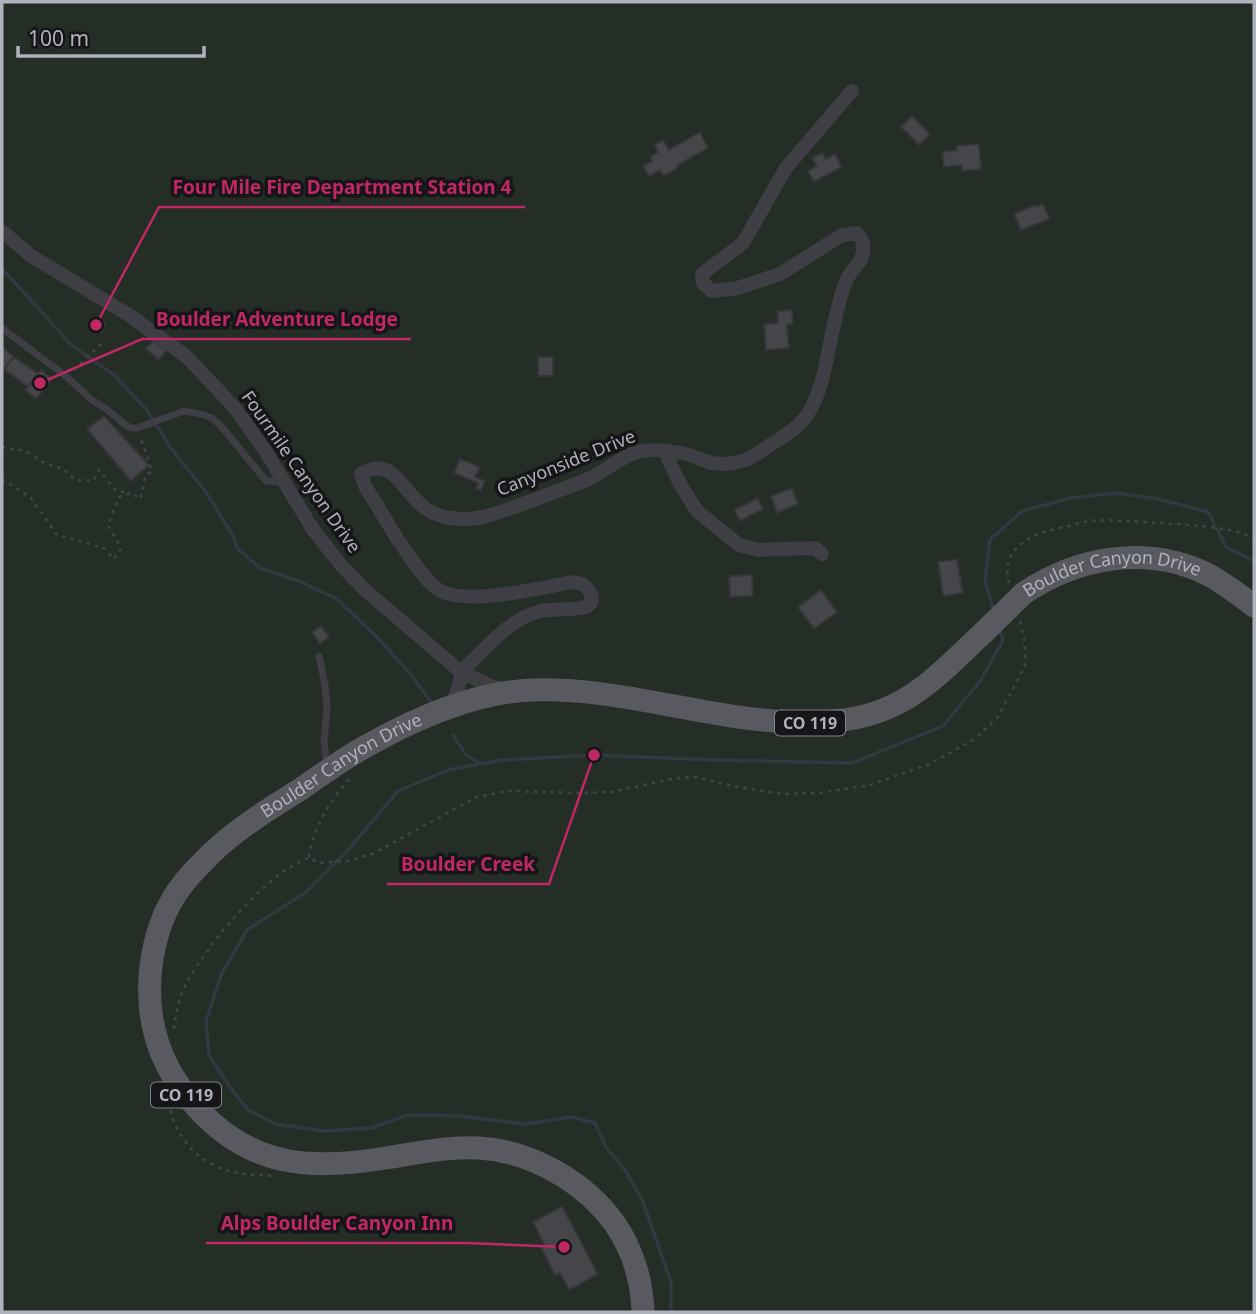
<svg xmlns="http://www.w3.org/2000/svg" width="1256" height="1314" viewBox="0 0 1256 1314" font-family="'Noto Sans',sans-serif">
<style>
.green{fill:#252d27}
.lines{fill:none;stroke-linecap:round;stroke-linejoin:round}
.stream{stroke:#323840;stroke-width:3.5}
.building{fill:#45464a;stroke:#363539;stroke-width:2}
.path{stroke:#424349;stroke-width:2.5;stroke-dasharray:3.5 5;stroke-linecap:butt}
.lane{stroke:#3e3e44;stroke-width:7}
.street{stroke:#3e3e44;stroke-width:14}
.primary{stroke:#595960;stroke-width:23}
.primary-bridge{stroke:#595960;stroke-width:23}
.labels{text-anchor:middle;stroke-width:7;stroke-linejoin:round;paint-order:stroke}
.shield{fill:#161618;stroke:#81828a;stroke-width:2}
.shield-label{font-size:16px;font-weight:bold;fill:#afb1bb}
.street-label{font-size:18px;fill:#afb1bb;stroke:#161618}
.leader{fill:none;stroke:#c02765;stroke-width:2.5}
.callout-dot{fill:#c02765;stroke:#161618;stroke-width:2.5}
.callout-label{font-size:19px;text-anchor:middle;font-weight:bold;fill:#c02765;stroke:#161618;stroke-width:7;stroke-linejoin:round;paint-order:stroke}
</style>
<rect width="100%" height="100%" fill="#1b1b1d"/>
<!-- green -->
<path class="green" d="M2 2H1254V1312H2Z"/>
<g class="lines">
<!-- stream -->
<path class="stream" d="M2 269 43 313 70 344 114 375 146 409 171 448 205 491 232 534 238 549 260 568 301 582 337 599 378 638 411 675 431 702
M994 611 985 581 990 540 1022 511 1071 498 1116 493 1158 499 1208 512 1226 547 1254 561
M453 735 466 755 479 763
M671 1312V1282L643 1202 625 1170 606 1147 595 1123 572 1117 525 1124 459 1116 408 1115 371 1128 324 1131 275 1124 248 1110 229 1086 209 1055 206 1021 221 975 247 930 305 893 348 850 398 791 448 770 502 760 594 755 714 760 852 763 943 726 981 680 1003 640 999 629"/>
</g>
<!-- building -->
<path class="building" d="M912 116 930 134 919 145 901 127Z
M700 132 708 148 678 165 679 167 664 176 660 170 649 176 643 166 652 161 650 157 658 152 654 145 663 140 669 150Z
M979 144 981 169 962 171V165L944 167 942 152 957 150V146Z
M822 153 826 159 835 154 842 167 814 182 808 171 817 166 812 158Z
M1043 204 1050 219 1021 230 1014 214 1035 205 1036 207Z
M792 310 793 324H787L789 348 766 350 764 324 778 323 777 311Z
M94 318 106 324 101 332 90 326Z
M153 341 166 351 159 360 146 349Z
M2 346 14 357 4 369 2 366Z
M14 357 38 374 28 387 4 369Z
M538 357H553V376H538Z
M41 370 52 379 36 399 25 390Z
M104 416 149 465 131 481 87 429Z
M460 459 480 467 475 477 485 481 481 491 476 488 478 483 454 473Z
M792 488 798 504 777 513 771 496Z
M758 498 763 509 740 521 734 510Z
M957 559 963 593 943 596 938 562Z
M752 575 753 596 730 597 729 576Z
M821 590 837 612 814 629 798 607Z
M321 626 329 637 320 644 312 632Z
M562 1206 598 1274 569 1290 560 1273 555 1275 541 1248 545 1246 533 1222Z"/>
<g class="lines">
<!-- path -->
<path class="path" d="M74 370 101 344
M2 447 26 451 42 462 63 469 75 480 93 481 99 470 116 491 131 493
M2 479 31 498 57 535 104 548 114 559 121 548 108 525 119 497 132 493 140 499 146 475 152 471 140 436
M1009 583C999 546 1035 533 1064 527 1072 525 1081 522 1090 521 1113 519 1137 522 1159 523 1188 525 1228 526 1254 538
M309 857C313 828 331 799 351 777
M174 1029C176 1014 178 1000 185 986 205 947 267 872 309 858L319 863 347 861 372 854 477 797 507 791 578 793 612 792 671 779 695 777 743 788 782 794 819 793 870 785 929 764 975 739 998 717 1025 666V645L1020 620
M169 1102C173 1133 195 1161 226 1170 242 1175 259 1175 275 1176"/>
<!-- lane -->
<path class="lane" d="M2 328 67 377 92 400 105 408 127 426 132 428H137L184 411 201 414 212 418 221 426 266 481 283 482
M319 656 325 685 327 708 324 741 327 767"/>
<!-- street -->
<path class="street" d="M2 231 31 256 129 315 187 357 235 408 266 452 314 531 341 565 365 590 461 672 491 686 505 690
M665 452 680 484 697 511 739 545 758 550 815 548 822 554
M447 709C456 696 460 687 461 672 484 650 510 618 541 611 555 608 571 611 586 607L591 603 592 596C587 586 583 583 572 582 541 588 466 606 439 590 425 582 408 553 398 540 392 531 387 521 381 512 374 499 364 489 361 474 390 456 400 485 419 503 427 511 440 517 452 518 481 523 512 507 539 498 557 491 575 485 593 477 607 469 619 459 634 453 649 448 671 451 686 454 695 456 703 461 712 463 736 467 751 459 770 445 781 438 795 430 804 419 823 395 826 359 833 329 836 315 842 285 850 274 855 266 862 262 863 252 865 244 862 239 857 233L842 235 780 274 738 288 712 291 703 283 702 274 743 243 786 168 852 91"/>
<!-- primary -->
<g class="primary">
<path id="s1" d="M1024 593C1078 557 1145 545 1205 573 1223 582 1238 594 1254 606"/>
<path id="s2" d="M643 1312C642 1282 633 1250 615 1224 585 1182 531 1151 479 1148 448 1146 417 1153 386 1158 313 1170 253 1168 199 1110 173 1083 156 1050 151 1013 146 970 155 919 183 884 188 877 194 871 200 865 228 834 266 811 301 789 324 773 347 756 372 743 419 717 478 692 532 690 620 687 705 719 792 722 826 723 861 721 892 706 927 690 956 658 984 632"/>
</g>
<!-- primary-bridge -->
<path class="primary-bridge" d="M984 632 1024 593"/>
</g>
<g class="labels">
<!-- shield labels -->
<g class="shield">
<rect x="775" y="710.5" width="70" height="25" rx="5"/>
<rect x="151" y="1082.5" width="70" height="25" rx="5"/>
</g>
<g class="shield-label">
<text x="810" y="729">CO 119</text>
<text x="186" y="1101">CO 119</text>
</g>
<!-- street labels -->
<g class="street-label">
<text transform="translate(566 463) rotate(-22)" y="6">Canyonside Drive</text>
<text transform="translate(301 472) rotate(55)" y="6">Fourmile Canyon Drive</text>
<text dy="6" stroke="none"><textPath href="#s1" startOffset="93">Boulder Canyon Drive</textPath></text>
<text dy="6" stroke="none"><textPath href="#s2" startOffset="996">Boulder Canyon Drive</textPath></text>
</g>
</g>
<!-- callouts -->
<path class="leader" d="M96 325L159 207H525M40 383L142 339H411M594 755L549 884H387M564 1247L467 1243H206"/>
<g class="callout-dot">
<circle cx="96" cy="325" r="7"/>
<circle cx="40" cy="383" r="7"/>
<circle cx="594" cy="755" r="7"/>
<circle cx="564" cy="1247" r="7"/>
</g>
<g class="callout-label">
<text x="342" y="194">Four Mile Fire Department Station 4</text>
<text x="277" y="326">Boulder Adventure Lodge</text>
<text x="468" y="871">Boulder Creek</text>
<text x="337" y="1230">Alps Boulder Canyon Inn</text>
</g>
<!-- border -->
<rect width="1256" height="1314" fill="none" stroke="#afb1bb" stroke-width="7"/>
<!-- scale -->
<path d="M18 46v10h186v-10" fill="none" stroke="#afb1bb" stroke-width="3.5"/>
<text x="28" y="46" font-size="21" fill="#afb1bb" stroke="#161618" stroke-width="5" paint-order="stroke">100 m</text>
</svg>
